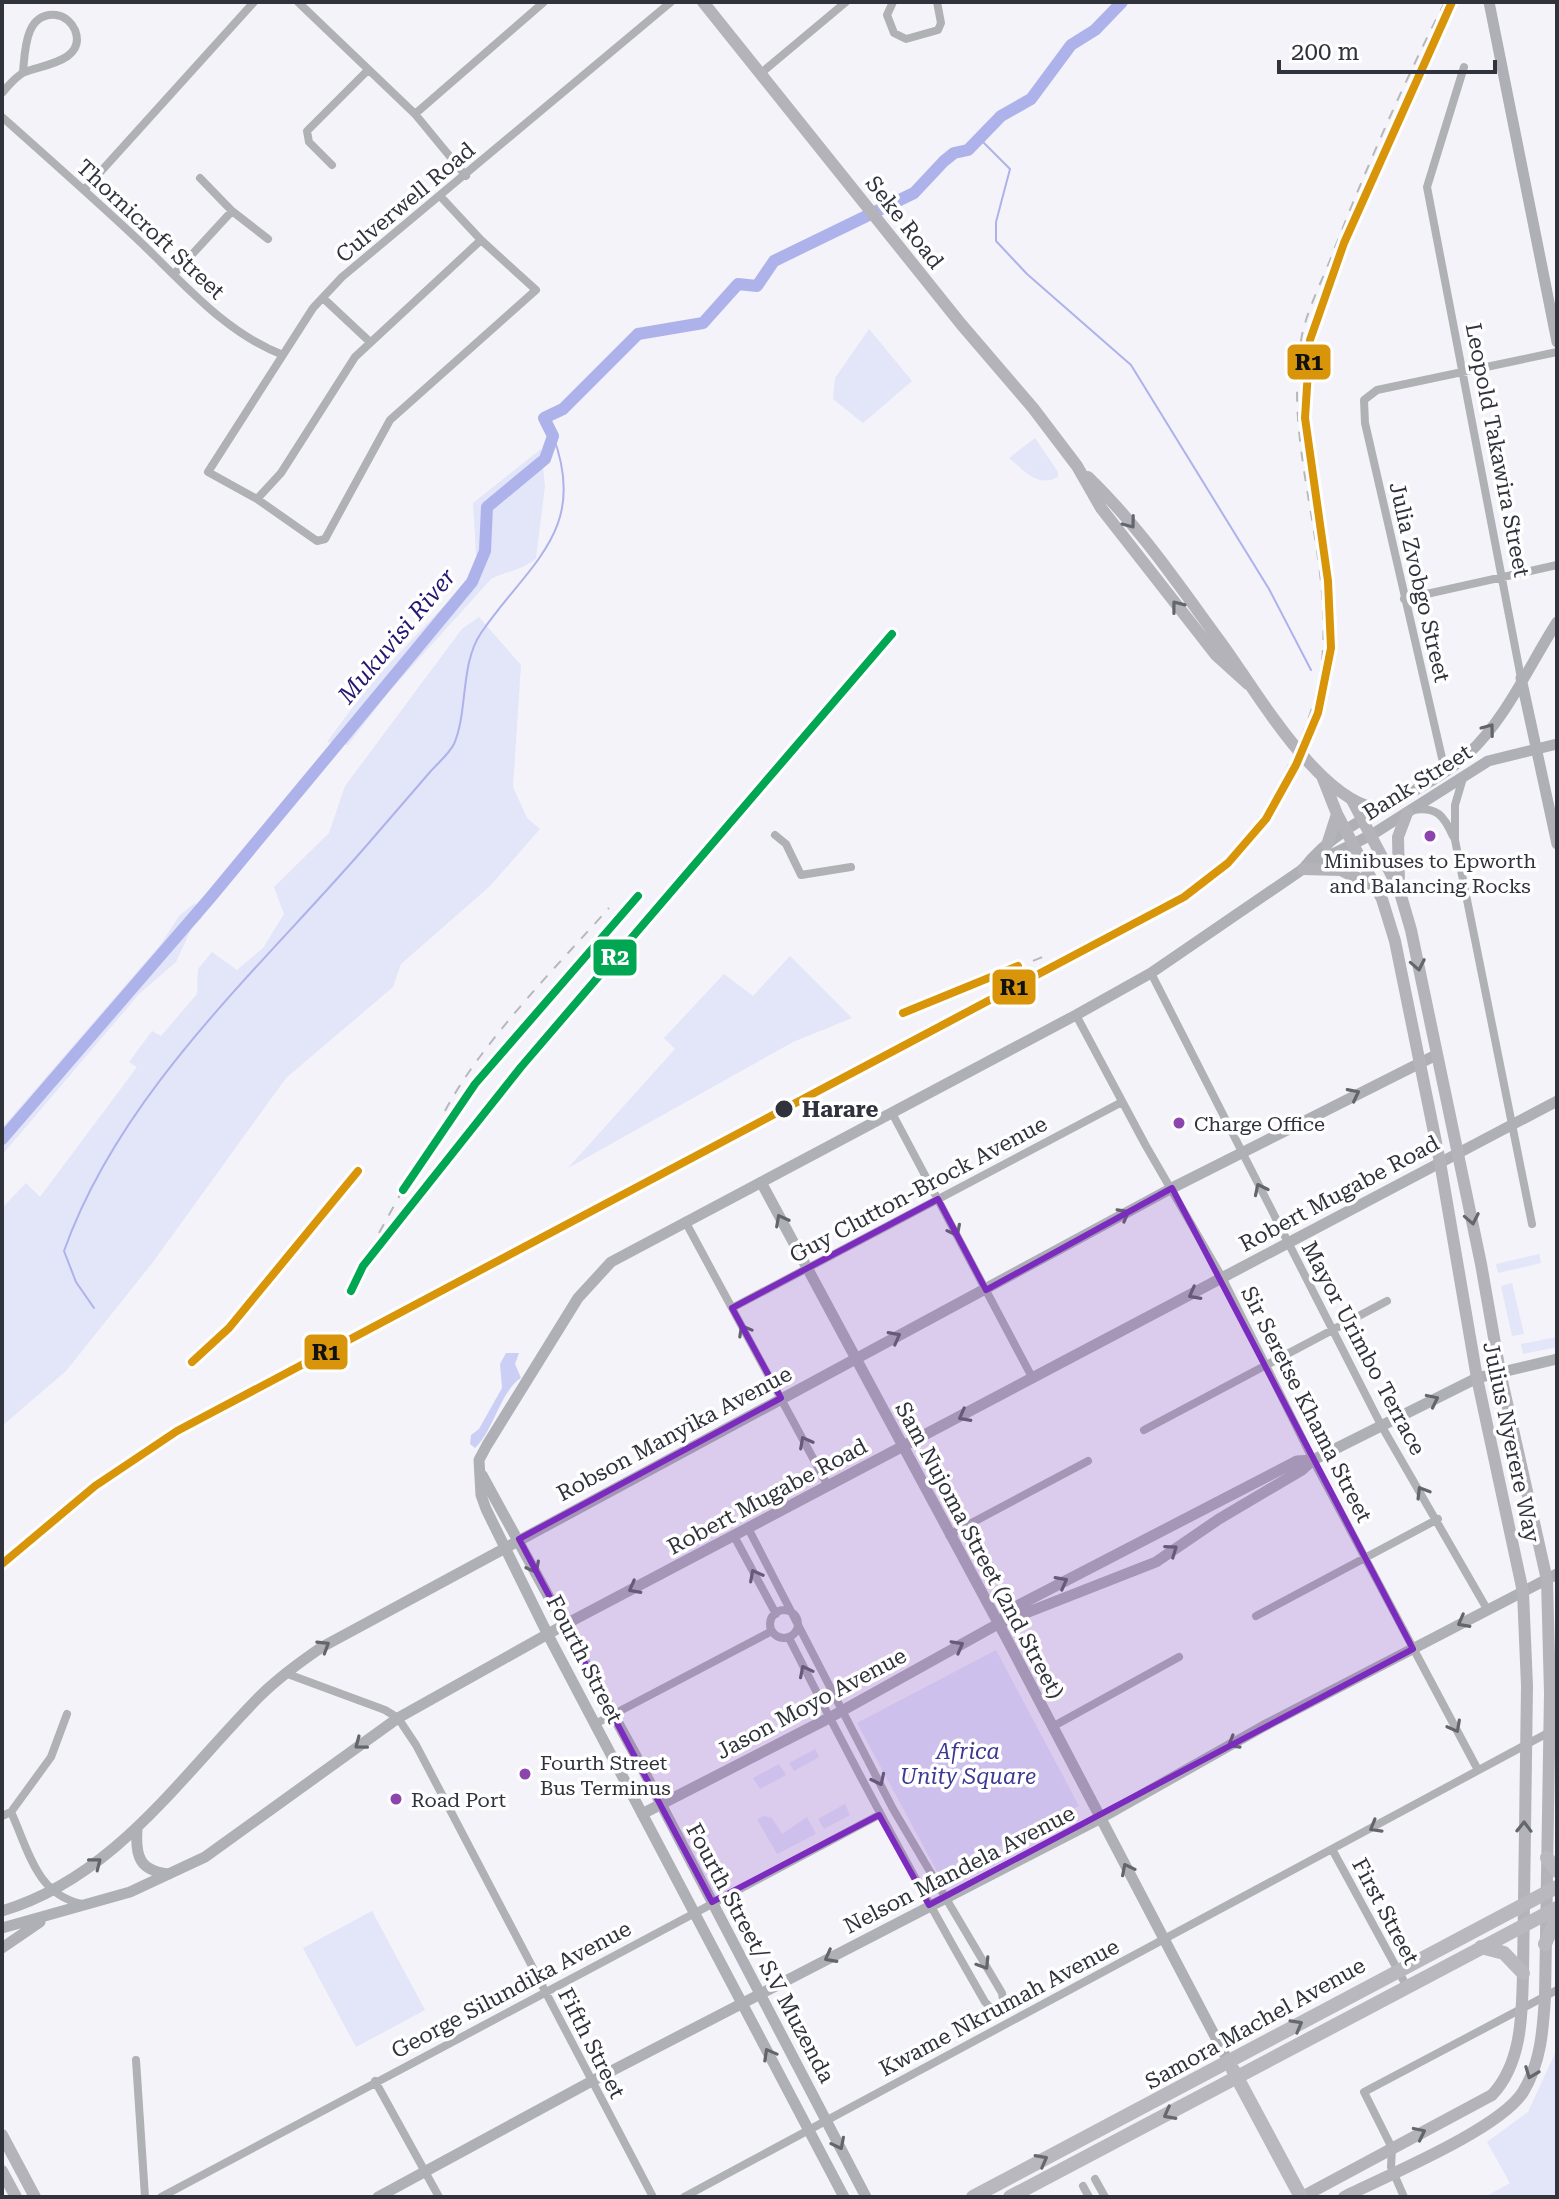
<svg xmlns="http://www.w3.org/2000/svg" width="1559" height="2199" viewBox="0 0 1559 2199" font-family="'Roboto Serif',serif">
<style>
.green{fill:#e3e5f8}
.forest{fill:#cccff5}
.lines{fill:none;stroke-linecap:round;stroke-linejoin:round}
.stream{stroke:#aeb2eb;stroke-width:2}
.river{stroke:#aeb2eb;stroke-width:12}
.street{stroke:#b0b1b5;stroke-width:8}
.secondary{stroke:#afb0b5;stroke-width:11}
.primary{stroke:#b3b3b9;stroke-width:12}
.highway{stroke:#b8b8be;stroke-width:14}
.rail{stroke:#b7b8bd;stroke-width:2;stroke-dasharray:10 10;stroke-linecap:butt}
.rail-1-casing{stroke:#fff;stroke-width:14}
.rail-2-casing{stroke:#fff;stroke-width:14}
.rail-1{stroke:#d99509;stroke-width:8}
.rail-2{stroke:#00a651;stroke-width:8}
.oneway{stroke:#64666e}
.oneway2{stroke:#63646c}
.oneway3{stroke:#63656c}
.oneway4{stroke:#666870}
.marked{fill:#7b2cbf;fill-opacity:0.2;stroke:#7b2cbf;stroke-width:6;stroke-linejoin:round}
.bus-dot{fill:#8e44ad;stroke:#fff;stroke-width:3}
.stop-dot{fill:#30323c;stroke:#fff;stroke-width:3}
.labels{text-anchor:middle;stroke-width:7;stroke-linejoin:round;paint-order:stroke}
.bus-label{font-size:20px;fill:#30323c;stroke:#fff;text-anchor:start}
.street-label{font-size:22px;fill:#30323c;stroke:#fff}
.stop-label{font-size:22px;font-weight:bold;fill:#30323c;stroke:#fff;text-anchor:start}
.park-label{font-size:22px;font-style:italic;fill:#3d3893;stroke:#fff}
.water-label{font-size:24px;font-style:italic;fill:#261672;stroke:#fff}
.line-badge{stroke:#fff;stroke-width:3}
.badge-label{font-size:22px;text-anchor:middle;font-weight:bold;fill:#fff}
.pale-badge-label{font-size:22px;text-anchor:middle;font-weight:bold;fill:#111}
</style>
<rect width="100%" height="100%" fill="#f3f3f9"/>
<!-- green -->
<path class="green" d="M869 329 912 381 863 423 833 399 835 378Z
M1035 438 1058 472V477C1037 488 1025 471 1009 458Z
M541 449 545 486 536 558C524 570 506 571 491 579L387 694 348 745 327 742 369 685 477 571 473 503Z
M479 617 521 665 513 787 527 818 540 829 490 886 401 964 393 987 286 1078 153 1262 66 1371 2 1426V1208L26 1183 40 1197 137 1067 129 1062 152 1031 161 1036 197 994 198 969 212 952 237 970 263 948 284 914 274 887 329 833 345 786 462 629Z
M195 903 202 918 192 927 176 962 139 994 2 1155V1128L161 944 179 916Z
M790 956 852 1018 793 1042 568 1168 675 1049 664 1038 724 974 753 996Z
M1539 1254 1541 1263 1498 1273 1496 1264Z
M1512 1283 1524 1334 1512 1336 1501 1286Z
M1557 1337V1347L1523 1354 1521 1344Z
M996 1650 1079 1806 940 1877 857 1723Z
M815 1749 819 1757 794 1771 789 1763Z
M779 1764 786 1775 760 1789 753 1778Z
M845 1804 850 1815 824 1829 818 1819Z
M764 1816 772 1818 782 1834 807 1817 816 1834 777 1854 757 1819Z
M372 1911 425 2010 356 2047 303 1948Z
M1557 2049V2197H1485L1510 2183 1487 2142 1528 2112Z"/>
<!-- forest -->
<path class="forest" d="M506 1353H519L515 1364 521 1378C501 1390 493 1432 475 1448L470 1444 471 1435 479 1429 502 1388 500 1364Z"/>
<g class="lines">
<!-- stream -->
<path class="stream" d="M981 140 1010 169 996 222V241L1027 274 1131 365 1269 589 1311 670
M94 1308 76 1282 64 1251C121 1091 258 971 367 845 388 821 409 796 430 772 437 764 449 754 454 744 468 712 460 664 481 633 528 564 589 531 553 436"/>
<!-- river -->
<path class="river" d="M2 1139 210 898 472 582 485 551 487 507 545 459 553 436 544 418 563 409 638 334 703 323 738 284 757 286 774 261 914 193 944 161 954 153 968 150 1001 116 1031 99 1071 45 1095 30 1122 2"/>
<!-- street -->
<path class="street" d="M298 2 415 114 466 176
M893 2 887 15 894 33 906 39 938 30 941 23 937 2
M1464 67 1427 187 1521 678
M760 74 846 2
M2 93C8 86 17 75 25 72 42 65 87 61 75 30 72 23 65 16 56 15 25 12 25 51 23 72
M415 114 544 2
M2 117C47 157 91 196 135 237 181 280 223 332 283 355
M332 165 309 142 307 131 367 71
M200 178 232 211 268 239
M85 189 254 2
M481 240 355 357 281 473 257 499 208 472 313 308 342 277 671 2
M174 274 232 211
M323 298 370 342
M257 499 317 541 325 539 390 420 536 290 481 240 441 197
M1404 599 1557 565
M1445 771 1365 423 1364 400 1377 390 1557 352
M1463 778 1455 805V840L1532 1224
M1413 810C1437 806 1444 816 1453 836
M775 835 786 844 801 875 851 867
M1151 973 1381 1425 1487 1609
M1076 1015 1146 1146 1223 1279 1313 1460 1478 1770
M892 1113 1033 1379
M685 1221 828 1486
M732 1308 1122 1102
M1144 1430 1387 1301
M748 1528 893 1809 1002 1993 1004 2005 992 2009 985 2002C916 1882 851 1761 789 1638
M949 1535 1088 1461
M734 1536 776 1614
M770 1624a14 14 0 1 1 28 0a14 14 0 1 1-28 0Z
M1256 1616 1438 1519
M285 1673 385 1710 398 1718 416 1745 653 2197
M595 1724 772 1631
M1052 1727 1179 1657
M11 1812C29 1851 36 1894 82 1904
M2 1816 11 1812 51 1757 67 1714
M1333 1851 1407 1987
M136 2060 145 2197
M375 2081 439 2197
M1095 2179 1105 2197
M1083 2186 1089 2197
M161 2197 879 1815
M684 2197 1557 1728
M1404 2197 1391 2167 1392 2148 1364 2092 1557 1990"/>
<!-- secondary -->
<path class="secondary" d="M1489 2 1557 342
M1521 678 1557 844
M1303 869C1344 815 1420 798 1468 754 1506 719 1530 664 1557 622
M761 1182 1009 1643 1229 2063
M482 1475 637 1758 866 2197
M998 1624 1013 1608 1297 1461 1313 1460
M642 1814 829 1718 998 1624 1156 1562 1219 1519 1302 1470 1313 1460 1477 1378 1557 1359
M137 1829C135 1857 140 1871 169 1874
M2 1911C115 1877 180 1777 259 1697 278 1678 300 1662 322 1647L1172 1188 1436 1055
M2 1928 130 1892 205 1857 398 1718 564 1625 1557 1101
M2 1948 40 1922
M378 2197 592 2081 1101 1818 1264 1726 1557 1574
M844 2197 548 1635 486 1509 481 1495 479 1460 487 1445 578 1298 611 1262 1076 1015 1151 973 1303 869 1373 834 1488 761 1557 744"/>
<!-- primary -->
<path class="primary" d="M703 2 961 324 1033 408 1077 466 1101 508 1216 655 1248 684
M1088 477C1139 526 1180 587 1222 644 1255 689 1323 809 1384 809
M1327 845 1337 814
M1303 869 1341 870 1372 885
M1399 884 1398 837 1407 813
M2 2135 35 2197
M2 2171 16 2197
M1302 2197 1492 2095C1522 2063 1522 2015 1523 1973L1527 1686 1523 1592 1477 1378 1440 1162 1395 941 1382 899 1337 814 1322 776
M1344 2197C1386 2176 1500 2129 1523 2092 1541 2063 1543 2029 1545 1997L1550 1693 1547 1580 1500 1372 1481 1264 1411 930 1399 889 1352 800"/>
<!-- highway -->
<path class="highway" d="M1547 1858 1557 1871
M1545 1944 1557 1917
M1481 1947 1504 1953 1523 1973
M1233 2070 1301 2197
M973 2197 1557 1887
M1010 2197 1557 1908"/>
<!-- rail -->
<path class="rail" d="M903 1013 1045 956
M445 1111C480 1044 557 966 609 908
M379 1233 417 1164 475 1084 638 896
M351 1291 363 1266 521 1067 892 634
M389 1319 417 1299 1180 893C1228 862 1260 825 1285 773 1305 732 1321 693 1323 647 1329 541 1282 441 1302 335 1308 307 1324 277 1334 250 1367 166 1404 82 1445 2
M192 1362 229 1328 358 1171"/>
<!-- rail-1 casing -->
<g class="rail-1-casing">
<path id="rail-1" d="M903 1013 1018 966
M192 1362 229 1328 358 1171
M2 1564 95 1486 177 1431 1184 897 1228 863 1266 819 1296 765 1318 713 1331 648 1328 581 1305 418 1310 340 1344 243 1452 2"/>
</g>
<!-- rail-2 casing -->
<g class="rail-2-casing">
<path id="rail-2" d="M403 1190 475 1084 638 896
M351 1291 363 1266 521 1067 892 634"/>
</g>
<!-- rail-1 -->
<use href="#rail-1" class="rail-1"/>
<!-- rail-2 -->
<use href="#rail-2" class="rail-2"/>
</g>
<!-- one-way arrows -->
<defs><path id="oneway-chevron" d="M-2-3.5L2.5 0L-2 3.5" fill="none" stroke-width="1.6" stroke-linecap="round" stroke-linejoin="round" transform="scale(2)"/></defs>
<g class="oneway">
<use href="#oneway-chevron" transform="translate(1130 523) rotate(53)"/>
<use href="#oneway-chevron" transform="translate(1177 606) rotate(-128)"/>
<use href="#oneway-chevron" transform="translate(1418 965) rotate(79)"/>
<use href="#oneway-chevron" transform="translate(1472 1219) rotate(79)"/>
<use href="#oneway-chevron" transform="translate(1524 1827) rotate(-89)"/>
<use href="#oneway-chevron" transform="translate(1531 2073) rotate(111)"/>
<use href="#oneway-chevron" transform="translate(1420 2133) rotate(-26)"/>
</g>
<g class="oneway2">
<use href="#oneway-chevron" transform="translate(1489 729) rotate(-53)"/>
<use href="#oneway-chevron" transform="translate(1354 1094) rotate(-27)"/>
<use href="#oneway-chevron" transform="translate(1124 1214) rotate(-29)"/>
<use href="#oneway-chevron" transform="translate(781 1220) rotate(-118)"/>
<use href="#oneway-chevron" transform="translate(1194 1294) rotate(152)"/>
<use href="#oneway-chevron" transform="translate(895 1337) rotate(-28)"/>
<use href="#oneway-chevron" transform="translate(1433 1400) rotate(-26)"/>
<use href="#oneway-chevron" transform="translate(964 1416) rotate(152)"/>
<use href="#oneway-chevron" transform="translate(1172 1550) rotate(-35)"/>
<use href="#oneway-chevron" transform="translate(534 1568) rotate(62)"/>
<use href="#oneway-chevron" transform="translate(1062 1582) rotate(-28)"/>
<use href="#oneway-chevron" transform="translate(634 1588) rotate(152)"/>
<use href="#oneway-chevron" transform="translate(1463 1622) rotate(152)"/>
<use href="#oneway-chevron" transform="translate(324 1646) rotate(-32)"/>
<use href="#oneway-chevron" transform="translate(958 1646) rotate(-29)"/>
<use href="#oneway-chevron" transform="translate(1233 1743) rotate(150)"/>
<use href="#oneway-chevron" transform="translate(360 1744) rotate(143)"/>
<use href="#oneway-chevron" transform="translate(96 1863) rotate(-38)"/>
<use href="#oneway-chevron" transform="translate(1127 1869) rotate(-117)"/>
<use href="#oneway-chevron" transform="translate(830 1957) rotate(152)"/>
<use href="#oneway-chevron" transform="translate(769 2054) rotate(-119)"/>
<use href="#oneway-chevron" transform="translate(839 2144) rotate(63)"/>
</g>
<g class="oneway3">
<use href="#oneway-chevron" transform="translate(1260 1189) rotate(-116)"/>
<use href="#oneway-chevron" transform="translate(955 1231) rotate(63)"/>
<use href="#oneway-chevron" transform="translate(744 1330) rotate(-119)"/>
<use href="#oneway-chevron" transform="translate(805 1442) rotate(-118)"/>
<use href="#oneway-chevron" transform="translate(1422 1492) rotate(-121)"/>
<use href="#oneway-chevron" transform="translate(755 1575) rotate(-118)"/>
<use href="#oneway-chevron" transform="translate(805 1671) rotate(-117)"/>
<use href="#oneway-chevron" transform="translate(1455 1727) rotate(62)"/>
<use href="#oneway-chevron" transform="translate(879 1780) rotate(64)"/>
<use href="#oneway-chevron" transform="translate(1375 1827) rotate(150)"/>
<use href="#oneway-chevron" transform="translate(984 1964) rotate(58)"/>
</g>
<g class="oneway4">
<use href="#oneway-chevron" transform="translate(1297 2025) rotate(-29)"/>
<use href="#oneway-chevron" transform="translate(1169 2114) rotate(152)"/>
<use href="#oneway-chevron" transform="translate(1042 2160) rotate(-28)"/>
</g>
<!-- marked area -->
<path class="marked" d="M1172 1188 1413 1649 929 1905 879 1815 712 1902 519 1539 781 1398 732 1308 938 1199 986 1290Z"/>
<!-- markers -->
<g class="bus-dot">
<circle cx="1430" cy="836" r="7"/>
<circle cx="1179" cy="1123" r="7"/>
<circle cx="525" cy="1774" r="7"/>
<circle cx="396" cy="1799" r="7"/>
</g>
<circle class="stop-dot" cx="784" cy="1109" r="10"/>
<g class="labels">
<!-- bus labels -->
<g class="bus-label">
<text x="1430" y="868" text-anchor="middle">Minibuses to Epworth<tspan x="1430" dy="25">and Balancing Rocks</tspan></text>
<text x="1194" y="1131">Charge Office</text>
<text x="540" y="1770">Fourth Street<tspan x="540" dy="25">Bus Terminus</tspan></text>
<text x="411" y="1807">Road Port</text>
</g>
<!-- street labels -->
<g class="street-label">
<text transform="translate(405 202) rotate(-40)" y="8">Culverwell Road</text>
<text transform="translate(905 222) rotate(52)" y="8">Seke Road</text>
<text transform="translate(151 229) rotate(43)" y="8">Thornicroft Street</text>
<text transform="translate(1498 450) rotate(79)" y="8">Leopold Takawira Street</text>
<text transform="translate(1420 582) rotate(77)" y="8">Julia Zvobgo Street</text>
<text transform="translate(1417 782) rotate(-32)" y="8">Bank Street</text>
<text transform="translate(918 1189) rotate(-28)" y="8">Guy Clutton-Brock Avenue</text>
<text transform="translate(1339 1193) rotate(-28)" y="8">Robert Mugabe Road</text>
<text transform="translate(1364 1348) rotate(62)" y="8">Mayor Urimbo Terrace</text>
<text transform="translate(1307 1404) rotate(63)" y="8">Sir Seretse Khama Street</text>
<text transform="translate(674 1433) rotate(-28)" y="8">Robson Manyika Avenue</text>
<text transform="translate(1512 1442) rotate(78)" y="8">Julius Nyerere Way</text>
<text transform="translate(767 1496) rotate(-28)" y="8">Robert Mugabe Road</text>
<text transform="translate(980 1550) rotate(62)" y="8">Sam Nujoma Street (2nd Street)</text>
<text transform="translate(585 1659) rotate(63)" y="8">Fourth Street</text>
<text transform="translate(811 1703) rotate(-28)" y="8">Jason Moyo Avenue</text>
<text transform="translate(959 1869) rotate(-27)" y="8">Nelson Mandela Avenue</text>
<text transform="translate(1386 1911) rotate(62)" y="8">First Street</text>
<text transform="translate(761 1953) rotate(62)" y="8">Fourth Street/ S.V Muzenda</text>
<text transform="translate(511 1989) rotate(-28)" y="8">George Silundika Avenue</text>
<text transform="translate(999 2007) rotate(-28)" y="8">Kwame Nkrumah Avenue</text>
<text transform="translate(1255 2023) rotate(-29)" y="8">Samora Machel Avenue</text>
<text transform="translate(592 2043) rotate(63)" y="8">Fifth Street</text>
</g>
<!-- stop labels -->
<g class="stop-label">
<text x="802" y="1117">Harare</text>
</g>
<!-- park labels -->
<g class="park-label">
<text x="968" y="1759">Africa<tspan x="968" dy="25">Unity Square</tspan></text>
</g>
<!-- water labels -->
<g class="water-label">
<text transform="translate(397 636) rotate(-50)" y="8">Mukuvisi River</text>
</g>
</g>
<g class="line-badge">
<rect x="1286" y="343" width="46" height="38" rx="8" fill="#d99509"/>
<rect x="592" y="938" width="46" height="39" rx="8" fill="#00a651"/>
<rect x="991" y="968" width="46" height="38" rx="8" fill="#d99509"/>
<rect x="303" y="1333" width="46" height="38" rx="8" fill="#d99509"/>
</g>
<g class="badge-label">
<text x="615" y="965">R2</text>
</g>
<g class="pale-badge-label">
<text x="1309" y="370">R1</text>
<text x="1014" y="995">R1</text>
<text x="326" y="1360">R1</text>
</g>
<!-- border -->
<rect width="1559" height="2199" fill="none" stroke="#30323c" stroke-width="8"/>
<!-- scale -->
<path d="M1279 60v12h216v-12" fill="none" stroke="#30323c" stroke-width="4"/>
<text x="1291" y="60" font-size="24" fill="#30323c" stroke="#ffffff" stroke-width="6" paint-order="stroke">200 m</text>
</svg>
